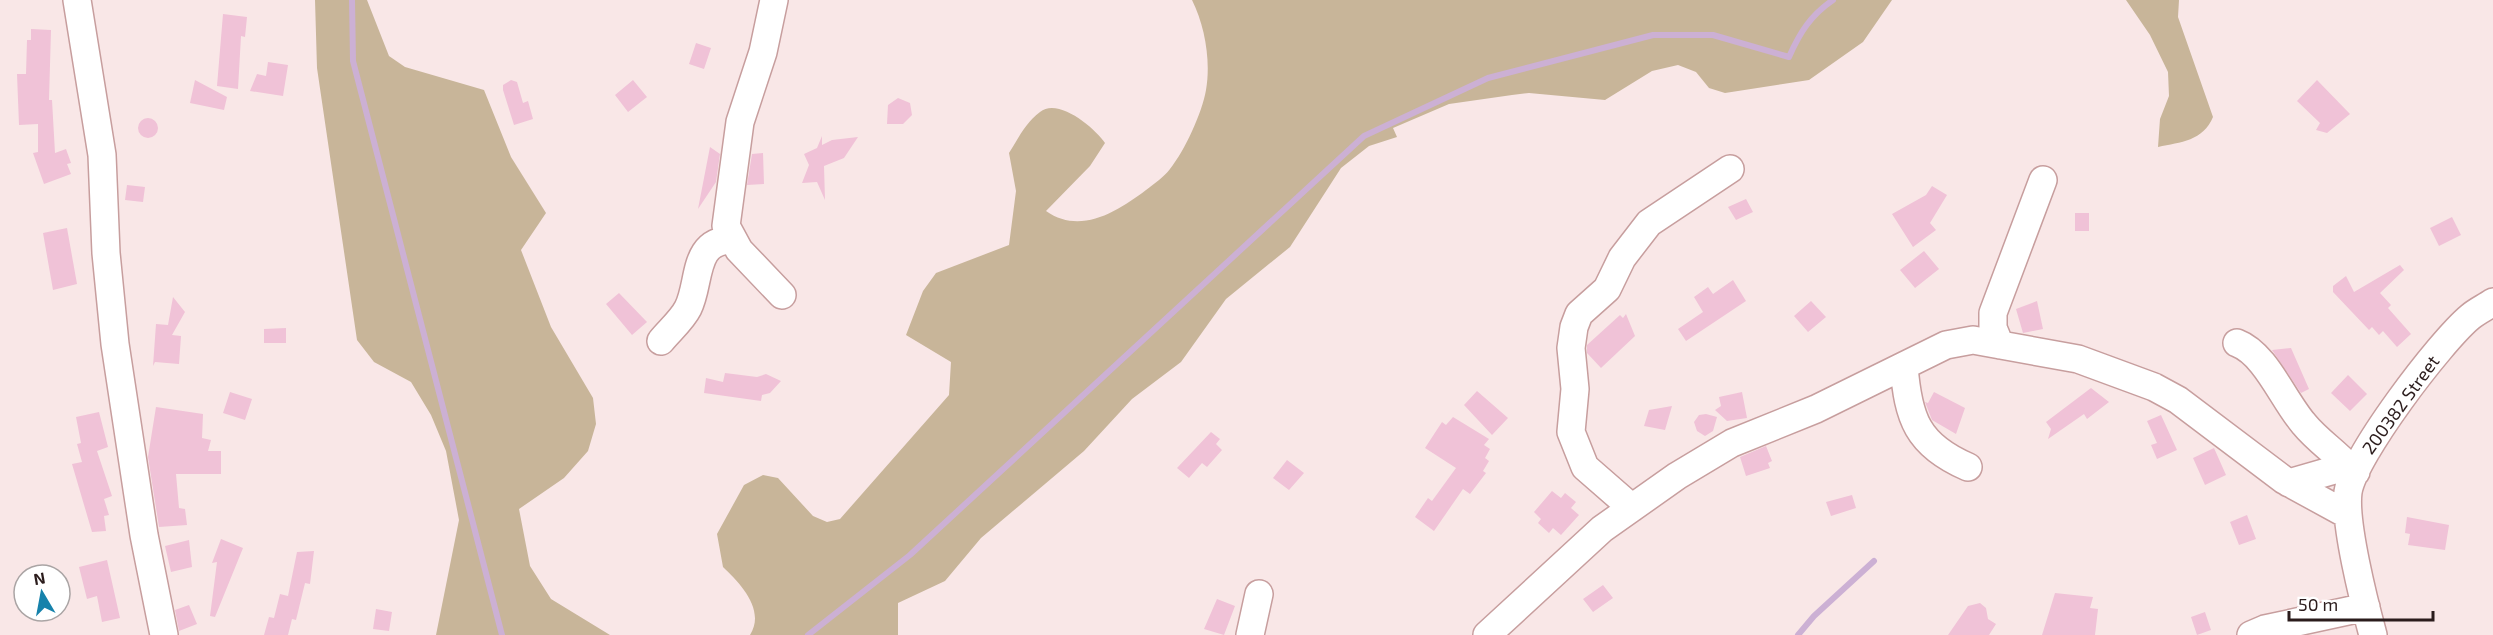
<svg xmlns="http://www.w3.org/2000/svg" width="2493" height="635" viewBox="0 0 2493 635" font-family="'Exo 2',sans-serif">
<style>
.green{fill:#c8b599}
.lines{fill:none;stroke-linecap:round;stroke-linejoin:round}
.stream{stroke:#ccb0d4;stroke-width:6}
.building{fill:#f0c2d7}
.minor-casing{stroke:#c79e9e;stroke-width:30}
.minor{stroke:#fff;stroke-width:27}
.labels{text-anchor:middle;stroke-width:6;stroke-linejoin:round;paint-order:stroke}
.street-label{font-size:18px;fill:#2b1c1c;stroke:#fff}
</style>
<rect width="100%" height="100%" fill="#f9e7e7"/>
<!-- green -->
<path class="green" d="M315 0H367L389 56 405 67 484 90 511 157 546 213 521 250 551 327 593 398 596 424 588 451 564 478 519 509 530 566 551 599 610 635H436L459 520 446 451 431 415 411 382 374 362 357 340 317 68Z
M1192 0H1892L1863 42 1809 80 1725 93 1709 88 1696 72 1678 65 1652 71 1605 100 1529 93 1512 95 1449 104 1393 128 1397 137 1369 146 1341 168 1290 247 1226 299 1181 362 1132 399 1084 451 981 538 945 581 898 603V635H750C766 610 740 583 723 567L717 534 744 485 763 475 778 478 813 516 827 522 840 519 949 395 951 362 906 335 923 291 936 273 1009 245 1016 191 1009 153C1018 139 1026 122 1040 112 1058 97 1095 128 1105 143L1090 166 1046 211C1080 235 1117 212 1146 190 1154 184 1164 177 1170 169 1185 150 1202 113 1206 90 1211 61 1205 26 1192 0Z
M2126 0H2179L2178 17 2213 117C2203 141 2181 142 2158 147L2160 119 2169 96 2168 72 2150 35Z"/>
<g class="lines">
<!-- stream -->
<path class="stream" d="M352 0 353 61 502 635
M808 635 910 555 1364 136 1488 78 1653 35H1713L1789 57C1800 32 1811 15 1833 0
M1798 635 1814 616 1874 561"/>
</g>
<!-- building -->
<path class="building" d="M223 14 247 17 245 37 241 36 238 89 217 86Z
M31 29 51 30 49 100H52L55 153 66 149 71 163 67 164 71 174 44 184 33 153 38 152V124L19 125 17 74H26L27 40H31Z
M696 43 711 48 704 69 689 64Z
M268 62 288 65 283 96 250 91 257 74 266 76Z
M195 80 227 97 224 110 190 103Z
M511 80 517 82 523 103 528 101 533 119 514 125 503 90V85Z
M633 80 647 97 628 112 615 95Z
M2317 80 2350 114 2327 133 2316 130 2320 123 2297 101Z
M898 98 910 103 912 115 903 124H887L888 105Z
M138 128a10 10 0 1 1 20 0a10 10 0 1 1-20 0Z
M822 136V145L832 140 858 137 844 158 824 166 825 200 817 182 802 183 809 165 804 154 817 148Z
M710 147 720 154 716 182 698 209Z
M763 153 764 184 747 185 752 154Z
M127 185 145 187 143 202 125 200Z
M1932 186 1947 195 1930 223 1936 230 1913 247 1892 214 1926 195Z
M1746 199 1753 212 1736 220 1728 207Z
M2075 213H2089V231H2075Z
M2452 217 2461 235 2439 246 2430 228Z
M67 228 77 284 53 290 43 233Z
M1924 251 1939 269 1915 288 1900 270Z
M2400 265 2404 270 2380 293 2391 305 2388 308 2411 334 2397 347 2383 331 2379 335 2372 327 2369 330 2333 292V286L2346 276 2354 292Z
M1733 280 1746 301 1686 341 1678 329 1703 312 1694 297 1708 287 1713 294Z
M619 293 647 322 632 335 606 304Z
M173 297 185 312 172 335 181 336 179 364 155 362 153 366 156 324 168 325Z
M1811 301 1826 317 1808 332 1794 316Z
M2037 301 2043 329 2023 333 2016 309Z
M1626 314 1635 336 1601 368 1587 353V345L1620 315 1623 318Z
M286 328V343H264V329Z
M2291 348 2309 389 2301 393 2272 350Z
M725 373 757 377 766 374 781 381 770 393 762 395 761 401 704 393 706 378 723 382Z
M2348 375 2367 394 2350 411 2331 393Z
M2091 388 2109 402 2087 419 2084 414 2048 439 2051 429 2046 422Z
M1477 391 1508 418 1492 435 1464 405Z
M230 392 252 399 245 420 223 413Z
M1742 392 1747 418 1727 421 1715 410 1721 406 1719 397Z
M1934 392 1965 408 1956 434 1932 420 1925 402 1928 403Z
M1672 406 1665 430 1644 426 1649 410Z
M156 407 203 414 202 438 211 440 208 451H221V474H176L179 508 185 509 187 525 159 527 148 457Z
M99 412 108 447 97 451 112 496 104 499 109 515 104 516 106 531 92 532 72 464 82 462 77 444 81 443 76 417Z
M1706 414 1717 417 1713 431 1705 436 1697 431 1694 422 1699 415Z
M2161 415 2177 450 2157 459 2151 445 2157 443 2147 421Z
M1453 417 1489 439 1484 445 1490 449 1485 458 1489 461 1483 471 1486 473 1470 494 1463 489 1434 531 1415 517 1428 498 1432 501 1456 468 1425 448 1442 422 1446 425Z
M1211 432 1220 439 1216 444 1222 450 1207 467 1202 463 1189 478 1177 468Z
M1766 446 1772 461 1768 463 1770 468 1746 476 1740 457Z
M2214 448 2226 475 2205 485 2193 458Z
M1287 460 1304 473 1289 490 1273 478Z
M1552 491 1561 498 1565 493 1576 502 1571 508 1579 515 1561 535 1553 528 1549 533 1538 523 1541 519 1534 512Z
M1852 495 1856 508 1831 516 1826 502Z
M2247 515 2256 539 2239 545 2230 522Z
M2407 517 2449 525 2445 550 2408 545 2410 534 2405 533Z
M221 539 243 548 215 617 210 616 217 562 212 563Z
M189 540 192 567 171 572 165 546Z
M314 551 310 584 305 583 296 620 292 619 288 635H264L269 617 274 618 280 594 288 596 297 552Z
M107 560 120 618 102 622 97 596 87 599 79 567Z
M1603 585 1613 598 1593 612 1583 599Z
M2055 593 2093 597 2090 608 2098 609 2095 635H2042Z
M1217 599 1235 606 1224 635 1204 629Z
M1980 603 1986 608 1988 619 1996 624 1989 635H1948L1968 606Z
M189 605 197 624 179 631 175 610Z
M376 609 392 612 389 631 373 629Z
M2205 612 2211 630 2197 635 2191 617Z"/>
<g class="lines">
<!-- minor casing -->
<g class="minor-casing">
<path id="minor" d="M77 0 102 155 106 253 115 344 144 535 164 635
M774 0 763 52 740 122 726 226 739 250 782 295
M661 341C669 331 682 320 688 308 701 282 692 240 732 240
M2237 343C2266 354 2283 400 2304 424 2317 440 2334 451 2348 466
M2000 345 1993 328V313L2043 180
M1904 366C1908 418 1917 445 1968 467
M2289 483 2348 466 2356 472
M1632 508 1585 467 1571 432 1575 389 1571 348 1574 327 1579 314 1607 289 1622 258 1649 223 1730 169
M1250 635 1259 594
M1487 635 1602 529 1677 476 1732 443 1816 409 1946 345 1973 340 2078 359 2154 387 2178 400 2284 480 2348 515
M2251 635 2265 629 2366 607
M2373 635C2364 602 2344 523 2348 492 2354 455 2440 342 2470 317 2477 311 2486 307 2493 302"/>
</g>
<!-- minor -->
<use href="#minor" class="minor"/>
</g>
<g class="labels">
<!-- street labels -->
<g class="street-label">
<text transform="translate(2401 405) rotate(-54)" y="6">200382 Street</text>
</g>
</g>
<!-- north arrow -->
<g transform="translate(42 593) rotate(350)"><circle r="28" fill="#ffffff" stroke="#aaa4a4" stroke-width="1.5"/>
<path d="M0-4.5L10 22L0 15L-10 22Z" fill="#1682ab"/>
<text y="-9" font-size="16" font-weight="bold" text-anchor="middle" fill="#2b1c1c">N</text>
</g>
<!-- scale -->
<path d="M2289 611v9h144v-9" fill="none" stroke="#2b1c1c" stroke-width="3"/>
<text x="2298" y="611" font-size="18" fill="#2b1c1c" stroke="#ffffff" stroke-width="4.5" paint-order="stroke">50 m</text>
</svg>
